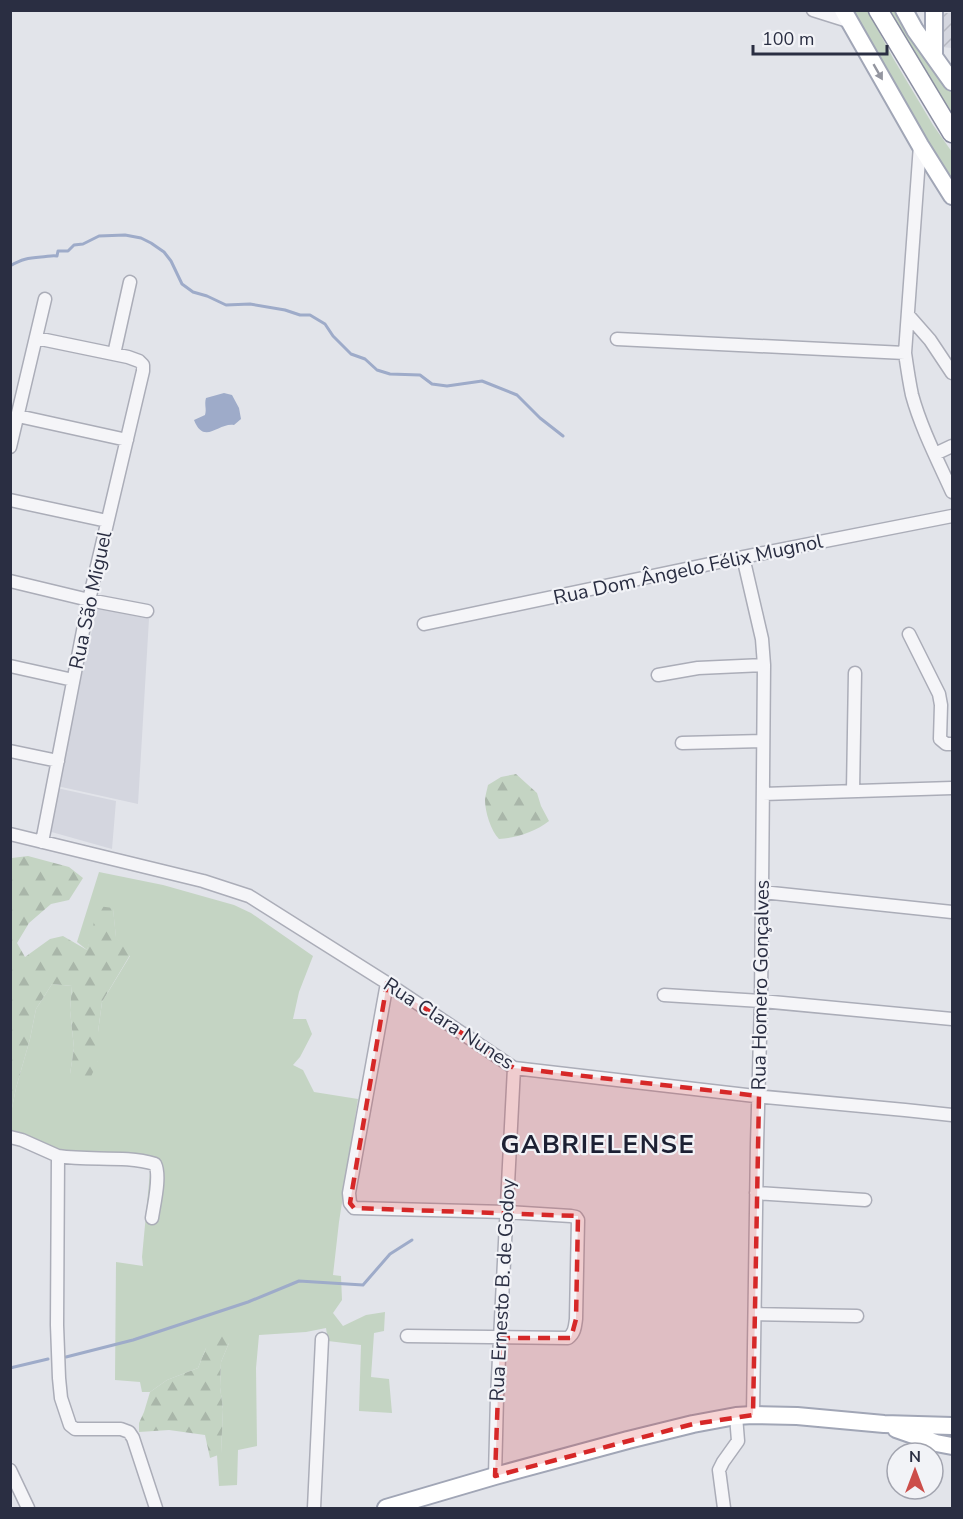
<svg xmlns="http://www.w3.org/2000/svg" width="963" height="1519" viewBox="0 0 963 1519" font-family="'Nunito Sans',sans-serif">
<style>
.built{fill:#d4d6df}
.industrial{fill:url(#industrial-furrows)}
.grass{fill:#c4d4c3}
.forest{fill:url(#forest-firs)}
.water{fill:#9eabc9}
.lines{fill:none;stroke-linecap:round;stroke-linejoin:round}
.stream{stroke:#9eabc9;stroke-width:3}
.minor-casing{stroke:#abadb8;stroke-width:15}
.major-casing{stroke:#a1a6b6;stroke-width:20}
.highway-casing{stroke:#8a8ea1;stroke-width:21}
.minor{stroke:#f5f5f8;stroke-width:12}
.major{stroke:#fff;stroke-width:16}
.highway{stroke:#fff;stroke-width:18}
.oneway{fill:#9496a0}
.marked{fill:#d62828;fill-opacity:0.2;stroke:#d62828;stroke-width:4.5;stroke-dasharray:12 8;stroke-linejoin:round}
.labels{text-anchor:middle;stroke-width:4.5;stroke-linejoin:round;paint-order:stroke}
.street-label{font-size:20px;fill:#2a2e42;stroke:#f2f3f7}
.district-label{font-size:26px;font-weight:bold;letter-spacing:1.5px;fill:#1c2033;stroke:#f2f3f7}
</style>
<defs>
<pattern id="industrial-furrows" width="10" height="10" patternUnits="userSpaceOnUse" patternTransform="scale(1.5)"><rect width="10" height="10" fill="#d4d6df"/><path d="M-1 1l2-2M0 10L10 0M9 11l2-2" fill="none" stroke="#b6b8c1"/></pattern>
<pattern id="forest-firs" width="22" height="20" patternUnits="userSpaceOnUse" patternTransform="scale(1.5)"><rect width="22" height="20" fill="#c4d4c3"/><path d="M5 1l3.5 6h-7zM16 11l3.5 6h-7z" fill="#a9b6a9"/></pattern>
</defs>
<rect width="100%" height="100%" fill="#e2e4ea"/>
<!-- built -->
<path class="built" d="M97 608 149 619 138 804 57 786Z
M57 788 116 801 112 849 48 831Z"/>
<!-- industrial -->
<path class="industrial" d="M942 13H952V48L941 47Z"/>
<!-- grass -->
<path class="grass" d="M849 11H868L893 58 933 125 952 152V187Z
M888 11H899L934 69 952 94V117Z
M99 872 163 885 234 905 251 913 313 956 299 992 293 1019H306L312 1034 300 1057 293 1065 303 1070 314 1092 358 1099 339 1222 333 1275 341 1276 342 1300 333 1313 343 1326 366 1315 385 1312 384 1331 374 1333 371 1377 389 1379 392 1413 359 1411 361 1345 328 1341 326 1328 306 1332 259 1335 256 1368 257 1446 238 1450 237 1485 219 1486 217 1455 221 1453 223 1409 220 1387 221 1362 229 1343 206 1348 198 1368 167 1380 150 1392H142L140 1382 115 1380 116 1262 143 1266 142 1257 150 1172 153 1161 58 1155 11 1137V1113L16 1088 30 1039 36 1009 52 984 72 986 70 1010 74 1048 70 1074 98 1061V1032L102 1002 130 956 116 938 113 909 93 931 87 950 77 942Z"/>
<!-- forest -->
<path class="forest" d="M516 774 537 793 541 806 549 821C535 832 516 838 499 839 491 831 485 812 485 800 485 796 487 790 488 785L501 777Z
M28 856 69 867 83 878 69 900 51 904 29 923 17 943 25 957 50 939 63 936 87 950 98 906 113 908 116 937 130 955 102 1002 98 1032V1061L89 1081 70 1074 74 1048 70 1010 72 986 52 984 36 1009 30 1039 16 1088 11 1113 10 915 12 913 10 896 11 859 12 858Z
M230 1331 229 1343 221 1362 220 1387 223 1409 221 1454 210 1458 205 1435 169 1430 139 1432V1423L144 1412 150 1392 167 1380 198 1368 206 1348 214 1333Z"/>
<!-- water -->
<path class="water" d="M224 393 232 395 239 408 241 419 234 425C219 422 204 446 194 420L205 415C207 409 204 405 206 398Z"/>
<g class="lines">
<!-- stream -->
<path class="stream" d="M10 266C22 259 28 258 41 257 47 257 51 255 57 256L58 251H68L74 245 83 244 99 236 125 235 141 238 151 243 164 252 171 261 182 284 193 292 207 296 226 305 250 304 285 310 300 315H310L325 324 333 336 351 354 365 359 377 370 390 374 420 375 432 384 447 386 482 381 517 395 540 418 563 436
M66 1357 133 1340 248 1302 299 1281 363 1285 390 1254 412 1240
M10 1368 48 1359"/>
<!-- minor casing -->
<g class="minor-casing">
<path id="minor" d="M813 10 848 21
M920 145 905 353C907 367 909 381 912 395 921 428 938 461 952 492
M908 315 930 340 952 373
M36 338 128 357 139 361 143 365V371L89 600 42 842
M617 339 905 353
M114 354 130 282
M18 416 127 440
M10 447 45 299
M935 454 952 446
M10 500 107 521
M743 557 762 639 764 665 761 1001 757 1144 753 1415
M10 581 89 600 147 611
M424 624 743 557 952 516
M909 634 939 694 941 705 940 739 946 744H952
M10 666 73 680
M658 675 698 668 764 665
M682 743 763 741
M10 751 58 761
M853 791 855 673
M763 794 952 788
M10 834 203 881 249 896 387 983 514 1068 755 1096 905 1110 952 1115
M762 892 952 912
M387 983 349 1193 350 1203 354 1208 506 1212 571 1216 576 1217 578 1220 576 1319C575 1326 575 1333 568 1338L407 1336
M664 995 761 1001 952 1019
M10 1137 22 1140 58 1156 57 1325 59 1378 61 1398 70 1425 75 1429H121L129 1432 133 1438 156 1508
M58 1156C90 1161 124 1155 155 1164 161 1176 154 1204 152 1218
M756 1193 865 1200
M755 1314 857 1316
M10 1470 28 1508
M495 1476 497 1397 514 1068
M314 1508 322 1339
M724 1508 719 1470 723 1462 738 1441 736 1416"/>
</g>
<!-- major casing -->
<g class="major-casing">
<path id="major" d="M843 10 920 145 952 196
M904 10 915 30 952 82
M934 56V10
M896 1429 936 1443 952 1446
M386 1508 495 1476 628 1440 693 1424 736 1416 753 1415 797 1416 884 1424 952 1426"/>
</g>
<!-- highway casing -->
<g class="highway-casing">
<path id="highway" d="M878 10 952 133"/>
</g>
<!-- minor -->
<use href="#minor" class="minor"/>
<!-- major -->
<use href="#major" class="major"/>
<!-- highway -->
<use href="#highway" class="highway"/>
</g>
<!-- one-way arrows -->
<defs><path id="oneway-solid" d="M-6-.8H1V-3.2L6.5 0L1 3.2V.8H-6Z" transform="scale(1.5)"/></defs>
<use class="oneway" href="#oneway-solid" transform="translate(878 72) rotate(60)"/>
<!-- marked area -->
<path class="marked" d="M387 983 514 1068 759 1096 753 1415 693 1424 495 1476 500 1338H571L576 1319 578 1216 354 1208 350 1203Z"/>
<g class="labels">
<!-- street labels -->
<g class="street-label">
<text transform="translate(688 569) rotate(-12)" y="7">Rua Dom Ângelo Félix Mugnol</text>
<text transform="translate(90 600) rotate(-78)" y="7">Rua São Miguel</text>
<text transform="translate(760 985) rotate(-89)" y="7">Rua Homero Gonçalves</text>
<text transform="translate(449 1023) rotate(33)" y="7">Rua Clara Nunes</text>
<text transform="translate(502 1290) rotate(-87)" y="7">Rua Ernesto B. de Godoy</text>
</g>
<!-- district labels -->
<g class="district-label">
<text x="598" y="1153">GABRIELENSE</text>
</g>
</g>
<!-- border -->
<rect width="963" height="1519" fill="none" stroke="#2a2e42" stroke-width="24"/>
<!-- north arrow -->
<g transform="translate(915 1471)"><circle r="28" fill="#f2f3f7" stroke="#a2a4af" stroke-width="1.5"/>
<path d="M0-4.5L10 22L0 15L-10 22Z" fill="#cc4e4a"/>
<text y="-9" font-size="16" font-weight="bold" text-anchor="middle" fill="#2a2e42">N</text>
</g>
<!-- scale -->
<path d="M753 45v9h134v-9" fill="none" stroke="#2a2e42" stroke-width="3"/>
<text x="762" y="45" font-size="18" fill="#2a2e42" stroke="#f2f3f7" stroke-width="4.5" paint-order="stroke">100 m</text>
</svg>
